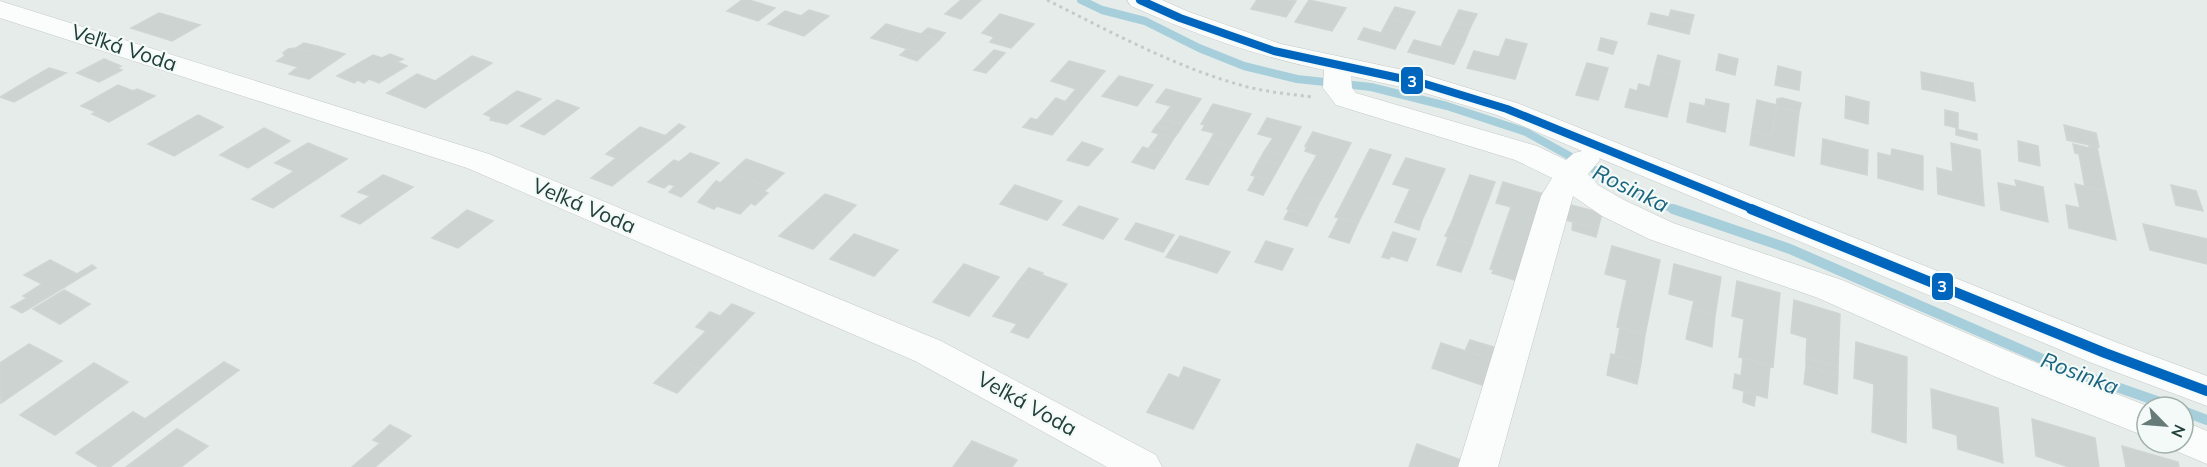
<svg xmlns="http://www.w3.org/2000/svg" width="2207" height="467" viewBox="0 0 2207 467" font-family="Mulish,sans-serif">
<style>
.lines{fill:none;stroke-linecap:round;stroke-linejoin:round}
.stream-far1{stroke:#a6cfdb;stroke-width:8}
.stream{stroke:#a6cfdb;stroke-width:10}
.building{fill:#cdd3d1;stroke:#ced5d2;stroke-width:1.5}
.minor-casing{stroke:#c3c9c6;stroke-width:1}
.path{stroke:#c2cbc9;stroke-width:3;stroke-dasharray:3 4;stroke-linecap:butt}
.minor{fill:#fbfcfc;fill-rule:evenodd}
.bus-1-far1-casing{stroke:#f4faf8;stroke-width:12}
.bus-1-casing{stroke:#f4faf8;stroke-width:14}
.bus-1-far1{stroke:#0065bd;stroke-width:8}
.bus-1{stroke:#0065bd;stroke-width:10}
.labels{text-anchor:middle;stroke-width:4.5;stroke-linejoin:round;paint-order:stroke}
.street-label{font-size:21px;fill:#22403b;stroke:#f4faf8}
.water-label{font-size:22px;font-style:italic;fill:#19647f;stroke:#f4faf8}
.line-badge{stroke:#f4faf8;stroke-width:2}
.badge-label{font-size:16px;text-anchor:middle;font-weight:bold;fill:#fff}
</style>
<rect width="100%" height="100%" fill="#e6ece9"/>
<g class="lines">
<!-- stream-far1 -->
<path class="stream-far1" d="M1081 0 1102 10 1145 21 1199 48 1244 66 1297 79 1371 87 1447 106 1526 132 1651 201 1677 210"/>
<!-- stream -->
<path class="stream" d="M1673 209 1790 249 2068 370 2174 407
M2183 411 2207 420"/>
</g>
<!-- building -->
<path class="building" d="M742 0H749L775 8 758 21 727 11Z
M961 0H981L961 19 945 14Z
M1257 0H1289L1296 1 1286 17 1251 9Z
M1309 0 1346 8 1332 31 1295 22Z
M1395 7 1415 12 1409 23 1389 18Z
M809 10 829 16 821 22 801 16Z
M1459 10 1477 14 1471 26 1453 22Z
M1671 10 1694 15 1692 22 1669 17Z
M785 11 801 16 821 22 804 36 768 24Z
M159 13 200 25 172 41 131 28Z
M1651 13 1692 22 1689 34 1648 24Z
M1000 14 1034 24 1011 48 990 42 994 37 982 33Z
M1389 18 1409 23 1395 49 1358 39 1364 28 1381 33Z
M1453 22 1471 26 1468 33 1450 29Z
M886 24 906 30 891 44 871 38Z
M928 28 945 33 939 40 921 34Z
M1450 29 1468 33 1464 43 1445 38Z
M906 30 921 34 939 40 924 54 891 44Z
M1445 38 1464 43 1460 51 1441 47Z
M1601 38 1617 42 1613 54 1598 50Z
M1506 39 1527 44 1515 79 1467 68 1474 51 1499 57Z
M1414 40 1441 47 1460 51 1454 64 1408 52Z
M304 43 317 46 309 51 296 48Z
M317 46 345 54 309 79 289 74 298 67 277 61 285 56 283 53 288 49 296 48 309 51Z
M907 49 924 54 917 61 900 55Z
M994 50 1005 53 986 73 974 70Z
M390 54 403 59 397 62 407 66 379 83 369 79 364 83 358 80 354 83 337 76 373 55 382 58Z
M1719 54 1738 59 1735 75 1716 70Z
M1658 55 1680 61 1677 76 1654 70Z
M472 56 492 63 425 108 387 93 417 74 435 81Z
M104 59 121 66 117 68 122 70 99 82 77 73Z
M1069 61 1105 71 1076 106 1064 103 1076 89 1051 81Z
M1587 63 1608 68 1598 100 1576 95Z
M1778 66 1801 72 1799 90 1775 85Z
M49 68 66 73 46 84 30 79Z
M1654 70 1677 76 1667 117 1625 107 1630 89 1637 91 1639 84 1650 87Z
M1921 72 1940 76 1941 93 1922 89Z
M1119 76 1153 85 1137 106 1102 96Z
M1940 76 1973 83 1975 101 1941 93Z
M30 79 46 84 14 102 0 97Z
M118 85 133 91 137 89 155 96 109 122 92 114 96 112 81 106Z
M1166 89 1201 99 1183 125 1162 119 1171 106 1156 102Z
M517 91 541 99 507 124 490 120 491 117 484 114Z
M1846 96 1869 102 1868 124 1845 118Z
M1056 98 1076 106 1052 135 1023 127 1031 118 1037 120Z
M1782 98 1801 103 1799 112 1776 107 1777 99Z
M1706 99 1729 104 1725 132 1687 122 1690 103 1705 106Z
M557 100 579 108 544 135 521 126Z
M1757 100 1777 105 1772 136 1752 131Z
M1213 104 1251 114 1231 147 1210 141 1214 133 1202 130 1205 125 1201 124Z
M1776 107 1799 112 1794 156 1750 145 1752 131 1772 136Z
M1945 110 1958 113V128L1945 125Z
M198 115 223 127 174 156 148 144Z
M1267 118 1301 127 1285 156 1265 150 1273 138 1258 134Z
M1162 119 1183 125 1178 133 1156 126Z
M679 124 685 127 672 138 665 136Z
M2064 125 2096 133 2099 147 2067 140Z
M1156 126 1178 133 1174 138 1152 132Z
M640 127 672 138 612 186 591 178 616 158 606 154Z
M264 128 290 141 248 168 220 155Z
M1956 129 1977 134V140L1956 135Z
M1313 132 1351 143 1330 183 1305 176 1317 155 1305 151 1307 146H1305Z
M1159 134 1174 138 1164 154 1148 149Z
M1823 139 1868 150 1867 175 1821 164Z
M1210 141 1231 147 1223 160 1202 154Z
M2018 141 2038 146 2040 166 2019 161Z
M1082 142 1103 149 1088 166 1067 160Z
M308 143 347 159 273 208 252 199 294 171 275 163Z
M1951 143 1980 150 1984 206 1938 194 1937 168 1953 172Z
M2073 144 2089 148V145L2097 147 2106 191 2085 187 2079 154 2075 153Z
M1143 147 1164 154 1154 169 1132 162Z
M1370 149 1391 155 1371 197 1349 190Z
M1892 149 1923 156V190L1878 178V153L1891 156Z
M1265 150 1285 156 1280 165 1260 159Z
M690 153 719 163 681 197 669 192 675 186 669 184 664 188 648 182 674 160 679 162Z
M1202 154 1223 160 1208 185 1186 179Z
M1406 158 1445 169 1429 205 1406 198 1410 189 1393 184Z
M746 159 784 173 769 187 731 173Z
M1260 159 1280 165 1271 181 1251 175Z
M731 173 769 187 764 191 768 193 755 205 751 203 740 214 717 206 714 209 698 202 716 181 720 183Z
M383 175 413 187 360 224 341 216 370 196 358 192Z
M1470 175 1495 182 1476 232 1451 224Z
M1256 176 1271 181 1263 195 1248 190Z
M1305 176 1330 183 1320 201 1295 194Z
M2015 180 2043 187 2048 222 2001 210 1998 183 2017 187Z
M1503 182 1544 194 1518 281 1492 273 1494 270 1490 269 1511 207 1496 203Z
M2075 184 2106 191 2116 240 2069 228 2066 205 2080 208Z
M1015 185 1062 201 1047 220 1000 204Z
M2171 185 2196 191 2203 211 2176 205Z
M1349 190 1371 197 1358 223 1335 217Z
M825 194 856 205 813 249 779 236Z
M1295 194 1320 201 1312 217 1287 209Z
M1406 198 1429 205 1422 220 1399 213Z
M1559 202 1602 213 1598 229 1555 217Z
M1079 206 1118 219 1103 239 1063 225Z
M467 210 493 221 458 248 432 238Z
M1289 210 1312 217 1307 226 1284 219Z
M1399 213 1422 220 1419 230 1395 222Z
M1339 218 1358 223 1349 243 1329 237Z
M1573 222 1598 229 1596 237 1572 230Z
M1136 223 1174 235 1163 252 1125 239Z
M1451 224 1476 232 1472 244 1445 236Z
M2143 224 2207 239V264L2150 250Z
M1393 232 1416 239 1407 261 1391 256 1389 259 1382 257Z
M854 234 898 250 874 276 830 259Z
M1180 236 1199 242 1186 263 1166 257Z
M1448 237 1472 244 1461 272 1437 265Z
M1266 241 1293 249 1282 270 1255 262Z
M1199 242 1230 252 1217 273 1186 263Z
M1612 246 1660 260 1645 335 1617 327 1627 280 1605 274Z
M50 260 77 274 92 265 96 268 22 313 11 307 27 298 23 296 42 284 24 275Z
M964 264 999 277 969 316 933 302Z
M1674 264 1721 277 1715 316 1692 309 1694 301 1669 294Z
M1029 268 1043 273 1032 287 1018 282Z
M1042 275 1067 284 1028 338 1011 332 1017 324 993 316 1018 282 1032 287Z
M1737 281 1780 293 1773 367 1739 357 1744 319 1732 316Z
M64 290 90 304 60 324 33 309Z
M1794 300 1840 314 1838 367 1806 358 1807 338 1791 333Z
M732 304 754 313 700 369 677 360 706 331 696 327 710 312 720 316Z
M1692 309 1715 316 1712 347 1686 339Z
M1620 327 1645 335 1641 363 1615 356Z
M1470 340 1497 348 1493 360 1465 351Z
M1856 342 1907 357 1906 443 1872 432 1874 384 1854 378Z
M1441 343 1493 360 1485 386 1432 368Z
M29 344 62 361 1 403 0 363Z
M1611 354 1641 363 1637 384 1607 375Z
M1743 358 1770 366 1767 398 1733 388 1735 374 1741 376Z
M1806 358 1838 367V376L1806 366Z
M677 360 700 369 677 393 654 383Z
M224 362 239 370 161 428 145 419Z
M94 363 128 382 55 435 20 415Z
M1806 366 1838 376 1837 394 1804 384Z
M1184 367 1220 380 1193 429 1147 412 1169 374 1179 378Z
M1931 389 1998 408 2003 463 1958 449 1957 435 1933 428Z
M1744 391 1756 394 1754 406 1743 402Z
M133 412 161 428 110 467H99L76 453Z
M2032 419 2095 438 2099 467H2069L2036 456Z
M390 425 411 436 375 467H352L380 443 373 440Z
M177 429 208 446 181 467H126Z
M972 441 1017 460 1012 467H953Z
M1417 444 1472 464 1471 467H1409Z
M2122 446 2178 462 2179 467H2126Z"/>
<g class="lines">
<!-- minor casing -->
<g class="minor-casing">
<path id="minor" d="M1127 0H1162L1189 12 1281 44 1422 74 1517 103 2118 343 2207 376V406L2092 363 1599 158 1600 160 1588 174 1598 185 1624 200 1673 223 1842 280 2022 357 2150 407H2147V437L1996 377 1818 298 1649 239 1602 216 1573 196 1498 467H1458L1541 196 1552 178 1515 160 1336 105 1323 88 1324 70C1257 56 1193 34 1131 6ZM1351 76 1415 90 1497 115 1582 151 1574 153 1566 160 1537 146 1356 93 1352 88Z
M0 1 489 154 941 341 1156 455 1162 467H1107L915 361 467 168 0 18Z
M2183 421 2207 431V464L2169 448 2167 443H2183Z"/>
</g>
<!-- path -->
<path class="path" d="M1047 0C1111 32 1175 67 1244 86 1266 92 1289 94 1312 97"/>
<!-- minor -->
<use href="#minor" class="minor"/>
<!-- bus-1-far1 casing -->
<g class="bus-1-far1-casing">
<path id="bus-1-far1" d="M1140 0 1180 18 1274 51 1422 83 1507 109 1755 210"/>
</g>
<!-- bus-1 casing -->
<g class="bus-1-casing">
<path id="bus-1" d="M1751 209 2105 353 2207 391"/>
</g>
<!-- bus-1-far1 -->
<use href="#bus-1-far1" class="bus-1-far1"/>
<!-- bus-1 -->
<use href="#bus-1" class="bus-1"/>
</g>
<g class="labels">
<!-- street labels -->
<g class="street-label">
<text transform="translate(124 48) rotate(18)" y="7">Veľká Voda</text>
<text transform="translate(584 206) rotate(23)" y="7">Veľká Voda</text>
<text transform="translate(1027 404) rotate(29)" y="7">Veľká Voda</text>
</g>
<!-- water labels -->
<g class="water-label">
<text transform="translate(1631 188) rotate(26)" y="8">Rosinka</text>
<text transform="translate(2080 373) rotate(21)" y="8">Rosinka</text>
</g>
</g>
<g class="line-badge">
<rect x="1400" y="66" width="24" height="29" rx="6" fill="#0065bd"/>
<rect x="1931" y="272" width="23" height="29" rx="6" fill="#0065bd"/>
</g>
<g class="badge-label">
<text x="1412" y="87">3</text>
<text x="1942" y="292">3</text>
</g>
<!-- north arrow -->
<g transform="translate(2165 425) rotate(115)"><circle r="28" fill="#f4faf8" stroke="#a0b0ac" stroke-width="1.5"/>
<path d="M0-4.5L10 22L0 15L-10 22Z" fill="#677c78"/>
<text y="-9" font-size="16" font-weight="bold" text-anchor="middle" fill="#22403b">N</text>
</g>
</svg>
